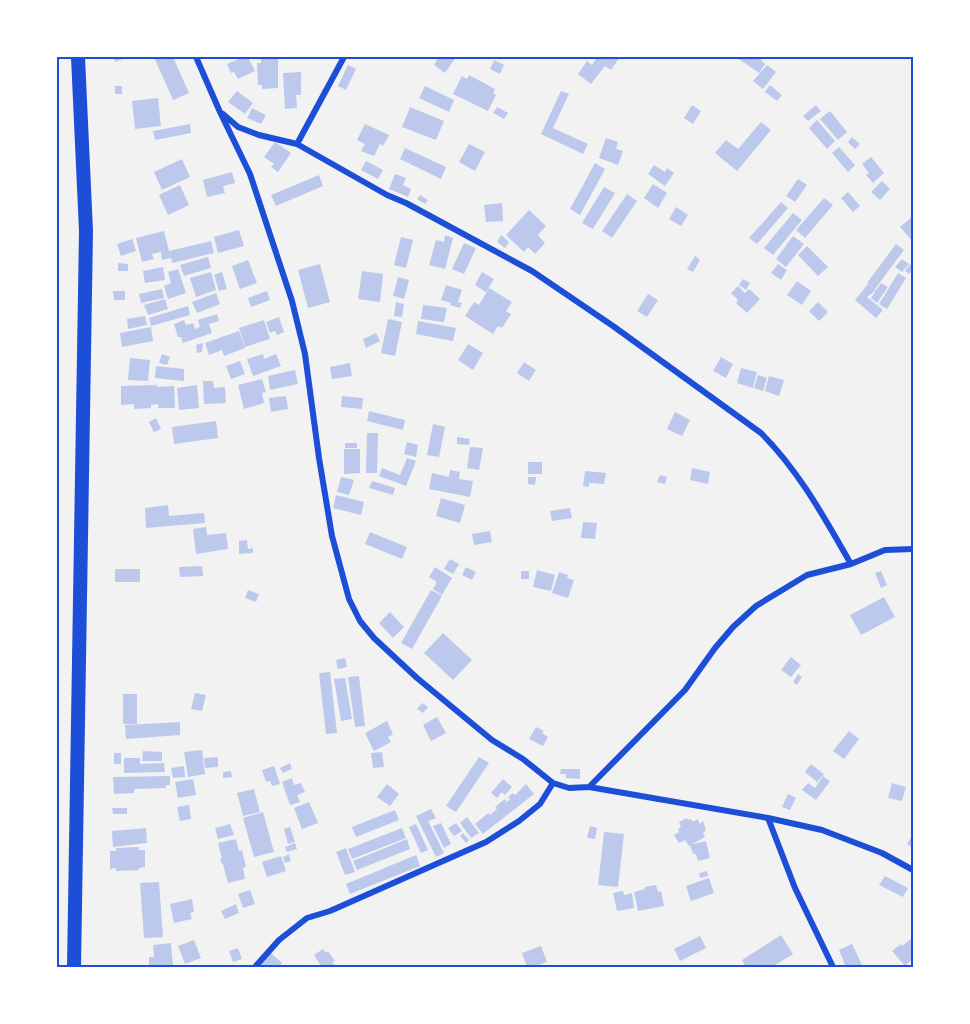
<svg xmlns="http://www.w3.org/2000/svg" width="970" height="1024" viewBox="0 0 970 1024" font-family="Rubik,sans-serif">
<style>
.building{fill:#bdc9ec}
.lines{fill:none;stroke-linecap:round;stroke-linejoin:round}
.minor{stroke:#1d4ed8;stroke-width:6}
.trunk{stroke:#1d4ed8;stroke-width:14}
.neatline{fill:none;stroke:#1d4ed8;stroke-width:2}
</style>
<rect width="100%" height="100%" fill="#f2f2f2"/>
<!-- building -->
<path class="building" d="M114 57H128L115 62Z
M154 57H173L189 93 173 100Z
M244 57H248L255 71 238 79 234 72 231 73 227 64Z
M439 57H456L445 73 434 65Z
M593 57H620L611 70 605 66 591 84 578 74 587 61 592 65 596 59Z
M736 57H763L761 60 765 64 759 73Z
M278 58V88L262 89V85H258L257 63H261V59Z
M494 60 504 65 500 74 490 69Z
M348 65 356 69 346 90 338 86Z
M767 65 776 72 763 89 753 81Z
M301 72V95H296L297 108 285 109 283 73Z
M469 75 495 89 493 93 496 95 488 111 453 94 462 76 467 79Z
M770 85 782 95 777 101 765 92Z
M115 86H122V94H115Z
M425 86 454 100 449 112 419 98Z
M237 91 253 103 245 114 228 102Z
M561 91 569 94 553 128 588 144 583 154 541 134Z
M158 98 161 126 135 129 132 101Z
M692 105 701 111 693 124 684 118Z
M816 105 821 111 808 121 803 116Z
M410 107 444 121 436 140 402 127Z
M497 107 508 113 504 119 493 113Z
M252 108 266 115 261 124 247 118Z
M830 111 847 132 838 140 820 119Z
M817 120 835 141 827 149 809 128Z
M761 122 771 130 737 171 715 153 726 140 738 149Z
M190 124 191 133 155 140 153 131Z
M365 124 389 135 383 146 380 144 374 156 361 151 365 144 357 140Z
M852 137 860 144 855 149 848 142Z
M606 138 618 142 616 149 623 151 618 165 599 158Z
M275 142 291 153 278 172 271 167 274 164 264 157Z
M469 144 485 152 475 171 459 162Z
M839 147 855 165 848 172 832 153Z
M405 148 446 167 441 179 400 159Z
M871 157 884 173 873 183 866 175 869 173 862 164Z
M182 159 190 177 162 190 154 172Z
M366 161 383 170 378 179 361 170Z
M595 163 605 169 580 215 570 209Z
M654 165 665 172 667 168 674 173 665 186 648 174Z
M232 172 235 183 223 186 225 193 207 197 203 180Z
M395 174 406 178 403 185 411 189 408 197 389 189Z
M319 175 323 186 276 206 271 195Z
M798 179 807 185 795 202 786 196Z
M882 181 890 189 880 200 871 192Z
M653 184 667 193 658 208 644 198Z
M180 185 189 205 168 215 159 195Z
M604 187 615 193 593 229 582 223Z
M848 192 860 206 853 212 841 198Z
M627 194 637 201 612 238 602 231Z
M420 195 428 200 425 204 417 199Z
M824 198 833 205 805 238 796 230Z
M781 202 788 208 757 244 749 238Z
M502 203 503 221 486 222 484 205Z
M676 207 688 215 681 226 669 219Z
M529 210 546 226 538 235 545 243 535 254 528 247 524 252 506 235Z
M793 213 802 220 773 255 764 248Z
M913 216V242L900 227Z
M239 230 244 246 218 253 214 237Z
M164 231 169 251 211 241 214 253 172 263 171 258 162 260 161 252 152 254 154 259 142 262 136 238Z
M445 235 453 238 445 269 429 265 436 240 444 242Z
M501 235 509 242 505 248 497 242Z
M793 236 804 244 786 267 776 259Z
M401 237 413 240 406 268 394 265Z
M132 239 136 251 121 256 117 244Z
M464 243 476 248 464 274 452 269Z
M896 244 904 250 875 289 867 283Z
M807 246 828 267 818 276 798 255Z
M695 256 700 260 693 272 687 269Z
M208 257 211 268 184 276 180 265Z
M902 259 909 264 902 272 895 267Z
M248 260 257 283 240 289 232 266Z
M118 263 128 264V271H118Z
M320 264 330 302 308 308 298 270Z
M778 264 787 270 781 280 771 273Z
M910 264 913 266V269L909 274 905 271Z
M163 267 165 280 145 283 143 271Z
M178 269 186 293 168 299 164 286 171 283 168 272Z
M362 271 383 274 380 302 358 299Z
M211 272 216 290 196 297 190 278Z
M222 272 227 289 219 291 214 275Z
M482 272 494 279 486 292 475 285Z
M898 273 906 278 887 309 879 304Z
M398 277 409 280 404 299 393 296Z
M743 279 750 283 746 290 739 285Z
M797 281 811 291 802 305 787 295Z
M881 283 888 287 877 303 871 298Z
M868 284 876 290 867 297 883 310 876 318 855 300Z
M446 285 462 290 458 302 462 303 460 308 450 305 451 303 441 300Z
M738 286 745 293 749 289 760 299 747 313 736 303 738 300 731 293Z
M489 288 512 302 506 311 511 314 502 328 498 326 493 334 465 316 474 302 479 305Z
M162 289 164 298 141 303 139 294Z
M113 291H125V300H114Z
M267 291 270 300 251 307 248 298Z
M216 293 220 304 197 313 192 302Z
M648 294 658 300 647 317 637 311Z
M165 299 168 309 148 315 144 305Z
M396 302 404 304 402 317 394 316Z
M818 302 828 312 819 321 809 311Z
M423 305 447 308 444 322 421 319Z
M188 306 190 315 151 326 149 318Z
M217 314 219 321 209 324 212 333 183 343 181 337H178L174 324 184 320 186 325 193 323 195 329 200 327 198 320Z
M145 316 147 325 128 329 127 319Z
M279 317 284 332 277 335 275 331 270 333 266 322Z
M388 319 402 322 395 356 381 353Z
M264 320 270 339 245 347 239 328Z
M418 321 456 328 453 341 416 334Z
M151 327 153 341 122 347 120 333Z
M239 331 245 348 224 356 222 350 209 355 205 343Z
M376 333 380 341 366 348 363 339Z
M203 343 202 352 197 353 196 345Z
M468 344 483 353 473 370 458 360Z
M162 354 170 357 167 365 159 363Z
M263 354 264 359 276 354 281 366 253 376 247 359Z
M721 357 733 364 726 378 713 371Z
M130 358 150 360 148 381 128 380Z
M240 361 245 374 231 379 226 366Z
M524 362 536 370 529 381 517 373Z
M350 363 352 376 332 379 330 367Z
M156 366 184 369V381L155 378Z
M741 368 757 372 753 388 737 383Z
M295 370 298 384 270 390 268 376Z
M758 375 767 378 763 391 754 388Z
M769 376 784 380 779 396 765 391Z
M262 379 266 392 262 393 264 403 244 409 238 385Z
M203 381H213L214 388 225 387 226 403 204 404Z
M157 385V387L174 386 175 408H158V404L151 405V408L134 409V404L121 405V386Z
M197 385 199 408 179 410 177 388Z
M286 396 288 409 271 412 269 398Z
M342 396 363 398 362 409 341 407Z
M369 411 405 420 403 430 367 421Z
M675 412 690 420 682 436 667 429Z
M156 418 161 429 154 432 149 422Z
M216 421 218 438 174 444 172 427Z
M433 424 445 427 439 457 427 455Z
M367 433H378L377 473H366Z
M457 437 470 439 469 445 457 444Z
M407 442 418 445 416 457 404 454Z
M345 443H357V448H345Z
M470 447 483 448 479 470 467 468Z
M344 449H360V473L344 474Z
M407 458 416 461 406 486 379 476 382 468 400 475Z
M528 462H542V474H528Z
M692 468 710 472 708 484 690 480Z
M450 470 460 472 459 479 473 481 470 497 429 489 432 473 449 477Z
M585 471 606 473 604 484 589 483V487L583 486Z
M660 475 667 477 665 484 657 482Z
M341 477 354 480 349 495 337 492Z
M528 477H536L535 485 528 484Z
M372 481 395 488 393 495 369 488Z
M336 495 364 502 361 515 333 508Z
M441 498 465 505 460 523 436 516Z
M168 505 169 516 204 513 205 523 146 528 145 508Z
M570 508 572 518 552 521 550 511Z
M583 522 597 523 595 539 581 538Z
M206 527 207 535 226 533 228 549 196 554 193 529Z
M490 531 492 542 474 545 472 534Z
M370 532 407 547 402 559 365 544Z
M247 540 248 549 253 548V553L239 554V541Z
M450 559 459 564 453 574 444 569Z
M202 566 203 576 180 577 179 567Z
M435 567 452 578 442 595 433 589 437 582 429 577Z
M466 567 476 572 472 580 462 575Z
M115 569H140V582H115Z
M537 570 555 575 551 591 533 587Z
M521 571H529V579H521Z
M881 571 887 585 881 588 875 573Z
M559 572 568 575 567 578 574 580 568 598 552 593Z
M248 590 259 594 256 602 245 598Z
M431 590 442 596 412 649 401 643Z
M884 597 895 617 861 635 850 615Z
M390 612 404 627 393 638 379 623Z
M443 633 472 660 453 680 424 653Z
M791 657 801 665 791 677 781 670Z
M345 658 347 667 338 669 336 660Z
M330 672 337 733 326 734 319 673Z
M798 674 802 677 797 685 793 682Z
M359 676 365 726 355 727 348 677Z
M345 678 352 719 341 721 334 679Z
M195 693 206 695 202 711 191 709Z
M123 694H137V724H123Z
M422 703 428 707 423 713 417 709Z
M437 717 446 733 431 741 423 725Z
M387 721 393 734 388 737 391 742 374 751 365 733Z
M180 722V735L126 739 125 725Z
M536 727 544 731 542 733 548 737 543 746 529 739Z
M849 731 859 739 844 759 833 751Z
M202 750 205 774 188 777 184 752Z
M143 751 162 752V761H142Z
M382 752 384 767 373 768 371 753Z
M114 753H121V764H114Z
M218 757V767L205 768 204 758Z
M479 757 489 763 456 812 446 806Z
M124 758H140V764L164 763 165 772 124 773Z
M290 763 292 769 283 773 280 768Z
M811 764 824 774 817 782 805 772Z
M184 766 185 777 173 778 171 768Z
M274 766 280 784 272 786 270 781 266 782 262 770Z
M561 769H580V779L566 778V774H560Z
M231 771 232 777 223 778V772Z
M170 776V785H166V788L134 789V793L114 794 113 777Z
M823 776 830 781 816 800 802 790 808 783 815 788Z
M292 778 294 785 301 783 305 792 297 795 300 802 290 805 282 782Z
M193 779 196 795 178 798 175 782Z
M503 779 512 787 505 795 502 792 497 798 491 793Z
M892 783 906 787 902 801 888 798Z
M387 784 399 794 390 806 377 797Z
M526 784 534 794 483 834 475 824 488 813 490 815 497 809 495 807 505 799 507 802 510 799 508 797 513 793 515 795Z
M254 789 260 812 243 816 237 793Z
M788 794 796 798 790 810 782 807Z
M309 802 318 823 302 829 294 808Z
M189 805 191 819 180 821 177 807Z
M112 808H127V814H113Z
M431 809 436 818 428 821 444 853 436 857 416 816Z
M395 810 399 820 356 837 352 827Z
M263 812 274 852 254 857 243 818Z
M467 817 479 833 471 838 460 823Z
M687 818 688 820 691 819 693 822 697 819 700 824 703 821 706 830 703 833 705 837 689 846 685 840 679 843 674 835 679 832 678 829 681 827 679 822Z
M441 823 451 844 444 848 433 826Z
M456 823 462 831 454 836 448 828Z
M230 824 234 835 218 839 215 828Z
M416 824 428 850 421 853 409 827Z
M590 826 597 828 595 839 587 838Z
M290 827 295 842 288 844 284 829Z
M146 828 147 843 113 847 112 831Z
M402 828 406 838 352 859 348 849Z
M604 832 624 834 618 887 598 885Z
M463 833 469 840 466 843 460 836Z
M913 834V848L907 844Z
M236 839 239 851 242 850 246 867 243 868 245 879 228 883 223 864H222L220 859H222L218 843Z
M407 839 410 849 357 870 353 861Z
M706 841 710 858 698 861 696 854H693L690 845Z
M295 843 297 849 287 852 285 847Z
M139 847V850H145V867L139 868V870L116 871V868L110 869V851H116V848Z
M346 848 355 872 345 875 336 852Z
M289 854 291 861 285 863 283 857Z
M416 855 420 866 350 894 346 884Z
M281 856 286 871 267 877 262 862Z
M707 871 708 876 700 878 699 873Z
M885 876 908 888 903 897 879 885Z
M709 878 714 893 691 901 686 886Z
M159 882 163 937 144 938 140 883Z
M656 885 658 892 661 891 664 906 638 911 634 892 645 889V887Z
M250 890 255 904 243 908 238 894Z
M623 891 624 895 632 893 634 908 617 911 613 893Z
M192 899 194 912 190 913 192 919 174 923 170 904Z
M236 904 239 913 225 919 221 911Z
M781 935 793 954 772 967H746L742 960Z
M700 936 706 948 680 961 674 949Z
M912 938 913 940V959L905 966 892 951 901 944 902 946Z
M194 940 201 958 185 964 178 946Z
M171 943 173 967H149V957H154L153 945Z
M852 944 863 967H846L839 950Z
M541 946 547 962 533 967H527L522 953Z
M238 948 242 959 233 962 229 951Z
M323 949 326 953 328 951 335 961 332 962 336 967H322L314 955Z
M271 953 282 963 279 967H259Z"/>
<g class="lines">
<!-- minor -->
<path class="minor" d="M196 57 220 112 250 174 292 301 305 354 319 458 332 536 349 599 360 621 374 638 417 678 492 740 523 759 553 783 569 788 589 787 768 818 822 830 882 853 913 870
M223 114 238 127 259 135 297 144 387 195 406 203 532 271 613 326 761 433C799 471 824 517 851 564
M297 144 344 57
M589 787 685 690 715 648 733 627 756 606 807 575 851 564 885 550 913 549
M768 818 795 888 833 967
M255 967 279 940 307 918 330 911 486 842 519 821 540 804 553 783"/>
<!-- trunk -->
<path class="trunk" d="M74 967 86 231 78 57"/>
</g>
<!-- border -->
<rect width="970" height="1024" fill="none" stroke="#ffffff" stroke-width="117"/>
<rect x="58" y="58" width="854" height="908" class="neatline"/>
</svg>
